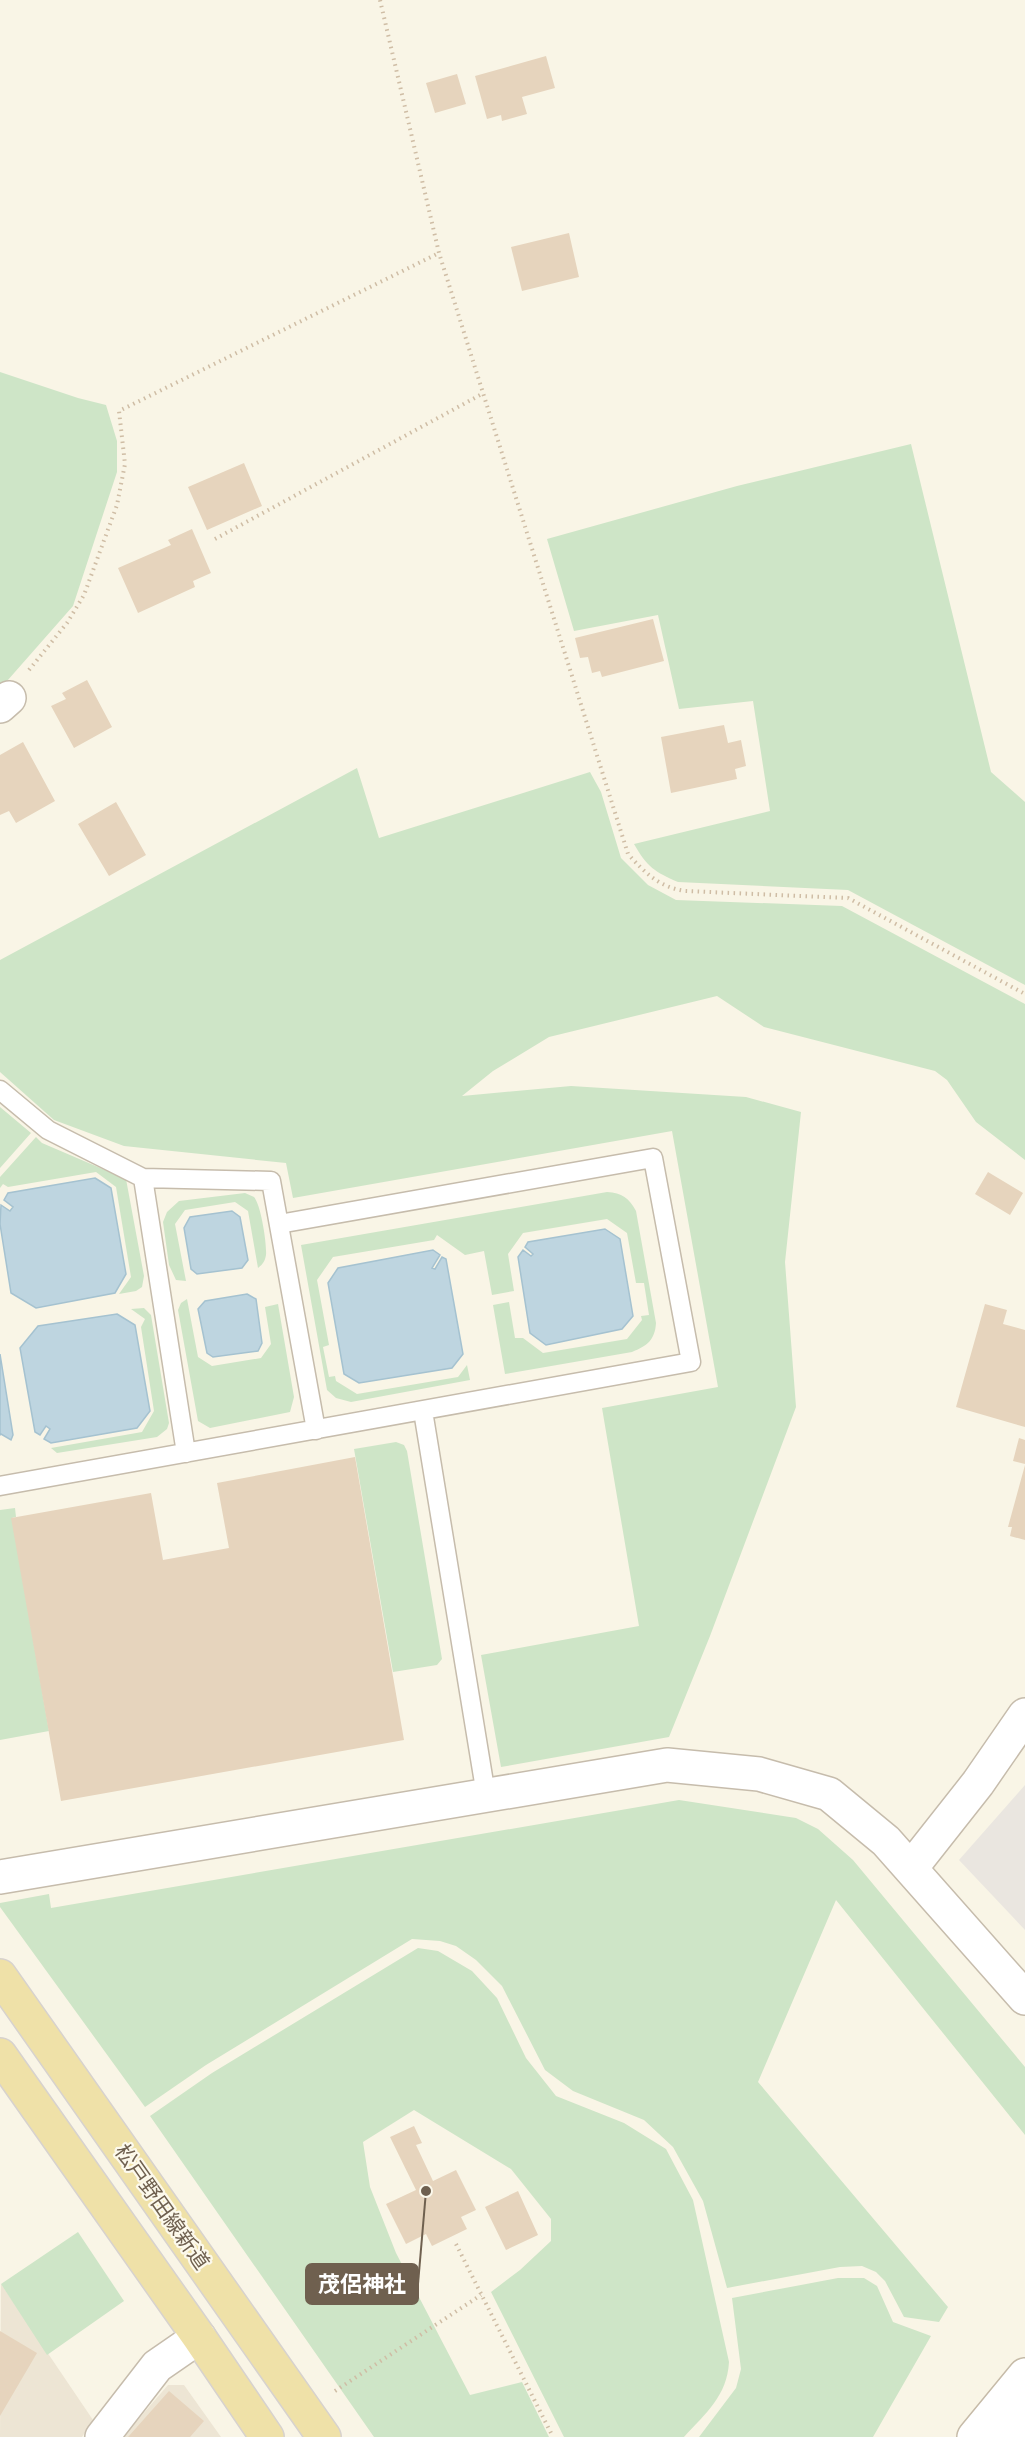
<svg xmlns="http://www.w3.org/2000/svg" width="1025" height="2437" viewBox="0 0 1025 2437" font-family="'IBM Plex Sans','Noto Sans JP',sans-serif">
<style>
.residential{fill:#ede5d4}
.industrial{fill:#eae6e0}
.green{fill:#cee5c7}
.water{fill:#bed5e0;stroke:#a5c2d0;stroke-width:1.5}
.building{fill:#e6d4bd}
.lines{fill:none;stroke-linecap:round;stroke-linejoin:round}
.lane-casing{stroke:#c6bcac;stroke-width:21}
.street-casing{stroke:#c6bcac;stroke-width:36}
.secondary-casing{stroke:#c6bba8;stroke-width:36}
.primary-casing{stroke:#d7d2ce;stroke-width:36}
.path{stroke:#cfbda5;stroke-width:4;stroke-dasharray:1.5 4.5;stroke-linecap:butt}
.lane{stroke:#fff;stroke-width:18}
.street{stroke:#fff;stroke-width:33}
.secondary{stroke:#fff;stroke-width:33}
.primary{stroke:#efe1a8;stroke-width:33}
.labels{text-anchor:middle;stroke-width:4.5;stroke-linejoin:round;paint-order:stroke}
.street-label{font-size:21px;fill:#6f604f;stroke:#fcf9ec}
.leader{fill:none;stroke:#6f604f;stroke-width:2}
.callout-dot{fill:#6f604f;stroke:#fcf9ec;stroke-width:2}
.callout{fill:#6f604f;stroke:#6f604f;stroke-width:2}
.callout-label{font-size:22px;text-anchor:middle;font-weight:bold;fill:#fff}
</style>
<rect width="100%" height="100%" fill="#f9f5e6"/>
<!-- residential -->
<path class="residential" d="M1 2284 93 2420 82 2437H0Z
M168 2385H184L221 2437H123Z"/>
<!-- industrial -->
<path class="industrial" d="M1025 1785V1930L959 1860Z"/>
<!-- green -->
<path class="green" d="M0 372 78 398 106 405 117 441V472L73 606 0 689Z
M911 444 991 772 1025 802V985L848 890 678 882C655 872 647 867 634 844L770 811 753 701 679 709 658 615 574 631 547 539 737 486Z
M357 768 379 838 590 772 601 792 621 858 648 885 676 900 842 906 1025 1004V1160L976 1122 947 1080 935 1071 764 1027 717 996 549 1037 493 1071 462 1096 571 1086 746 1097 801 1112 785 1262 796 1407 710 1636 669 1737 501 1767 481 1655 639 1626 602 1408 718 1387 672 1131 293 1198 286 1163 124 1146 54 1120 0 1072V960Z
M0 1107 31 1133 0 1168Z
M36 1137 42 1143 126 1179 144 1276 142 1287 136 1291 119 1294 131 1277 116 1187 96 1172 8 1187 3 1184 0 1188V1177Z
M607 1192C622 1193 629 1198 636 1211L656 1323C655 1340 647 1346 632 1352L505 1374 493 1305 509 1302 515 1338H523L543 1353 627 1339 642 1320 641 1316 649 1315 644 1283H636L627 1233 607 1219 523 1233 508 1254 514 1291 492 1295 484 1251 465 1255 437 1235 434 1240 333 1257 317 1280 329 1345 323 1347 329 1377 335 1376 336 1381 357 1394 458 1377 467 1365 470 1380 351 1402 336 1398 327 1390 301 1245Z
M245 1193 254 1197C261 1205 267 1244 266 1255 265 1261 263 1264 258 1268L248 1211 235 1202 185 1210 175 1224 186 1281 176 1280 169 1265 163 1222 167 1212 179 1201Z
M187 1299 198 1357 212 1366 261 1358 271 1344 265 1307 278 1304 294 1397 290 1412 210 1428 198 1421 178 1310 181 1303Z
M144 1308 151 1315 169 1423 167 1429 157 1437 57 1453 51 1448 142 1432 154 1411 141 1327 145 1319 131 1309Z
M396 1442 404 1445 407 1451 442 1659 437 1665 393 1672 354 1449Z
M15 1508 16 1517 12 1518 49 1731 0 1740V1510Z
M679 1800 796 1818 818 1829 853 1860 1025 2067V2135L836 1900 758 2082 948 2307 939 2322 904 2317 885 2281 876 2272 862 2266 840 2267 727 2288 703 2201 673 2147 644 2120 573 2091 545 2070 502 1986 476 1960 456 1946 440 1941 412 1939 206 2065 145 2107 0 1907V1903L49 1894 51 1908Z
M418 1948 438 1951 472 1971 497 1998 526 2058 556 2096 624 2123 666 2149 693 2200 729 2362C727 2396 706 2413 684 2437H564L491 2292 520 2270 551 2241V2219L511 2169 414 2110 363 2142 370 2187 396 2253 470 2395 522 2382 549 2437H374L150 2116 212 2073Z
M78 2232 124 2301 47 2355 1 2284Z
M838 2278H864L877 2286 893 2322 931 2336 873 2437H699L736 2388 741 2369 732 2298Z"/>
<!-- water -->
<path class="water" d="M95 1178 111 1188 126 1274 115 1293 36 1308 11 1293 0 1224 1 1205 10 1211 13 1207 4 1200 8 1193Z
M232 1211 240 1217 248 1260 242 1268 197 1274 191 1269 184 1228 190 1217Z
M605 1229 620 1239 633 1316 622 1329 546 1345 530 1333 518 1257 523 1250 531 1256 533 1254 525 1247 528 1242Z
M433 1250 440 1255 432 1268 435 1269 442 1257 446 1259 463 1354 452 1368 359 1383 344 1374 328 1283 338 1268Z
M247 1294 256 1299 262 1343 258 1351 213 1357 207 1353 198 1309 205 1301Z
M117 1314 135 1325 150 1411 137 1428 51 1443 44 1439 50 1429 46 1426 40 1435 35 1432 20 1348 38 1326Z
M0 1354 13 1435 11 1440 1 1434 0 1435Z"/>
<!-- building -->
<path class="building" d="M546 56 555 88 522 97 527 114 502 121 501 115 487 119 475 76Z
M457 74 466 104 435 113 426 83Z
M569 233 579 277 522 291 511 247Z
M244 463 262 506 207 530 188 487Z
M192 529 211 573 193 581 195 587 138 613 118 568 171 545 168 540Z
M653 619 664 661 602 677 600 671 592 673 588 657 580 658 575 638Z
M87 680 112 727 74 748 51 706 66 699 62 693Z
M724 725 728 743 741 740 746 766 735 769 737 779 671 793 661 737Z
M23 742 55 801 16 823 9 811 0 815V755Z
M116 802 146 855 109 876 78 824Z
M988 1172 1023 1193 1010 1215 975 1194Z
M985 1304 1007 1310 1003 1324 1025 1330V1427L956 1407Z
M1019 1438 1025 1440V1464L1013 1461Z
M355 1457 404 1740 61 1801 11 1518 151 1493 163 1560 229 1548 217 1483Z
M1025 1465V1540L1010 1536 1012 1527H1008Z
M414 2126 422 2143 416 2145 433 2181 456 2170 476 2210 461 2217 467 2229 432 2246 426 2234 406 2244 386 2204 416 2190 390 2137Z
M518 2191 538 2235 506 2250 485 2207Z
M0 2331 37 2353 0 2416Z
M169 2391 204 2421 190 2437H128Z"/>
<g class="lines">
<!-- lane casing -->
<g class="lane-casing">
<path id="lane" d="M0 1090 48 1130 143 1178
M423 1411 486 1795
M186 1453 143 1178 271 1181 316 1430
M0 1486 691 1362 653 1158 279 1224"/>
</g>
<!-- street casing -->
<g class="street-casing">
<path id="street" d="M0 706 9 698
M911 1868 978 1783 1025 1715
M0 1877 667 1765 759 1774 829 1794 886 1841 1025 1998
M102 2437 157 2366 199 2337"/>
</g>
<!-- secondary casing -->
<g class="secondary-casing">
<path id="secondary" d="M974 2437 1025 2375
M1011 2437 1025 2413"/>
</g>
<!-- primary casing -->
<g class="primary-casing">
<path id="primary" d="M0 1976 324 2437
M0 2055 199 2337 267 2437"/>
</g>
<!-- path -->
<path class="path" d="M380 0 439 253 628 854C645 873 659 887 685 891L848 898 1025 994
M215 539 482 394
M29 670 67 623 84 595 117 505 125 464 119 411 439 253
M456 2244 553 2437
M335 2391 481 2295"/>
<!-- lane -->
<use href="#lane" class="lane"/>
<!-- street -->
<use href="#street" class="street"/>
<!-- secondary -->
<use href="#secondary" class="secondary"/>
<!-- primary -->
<use href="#primary" class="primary"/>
</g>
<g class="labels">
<!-- street labels -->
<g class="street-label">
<text transform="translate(162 2207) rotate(55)" y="7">松戸野田線新道</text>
</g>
</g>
<!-- callouts -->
<path class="leader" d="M426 2191L418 2284"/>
<circle class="callout-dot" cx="426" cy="2191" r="6"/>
<rect class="callout" x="306" y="2264" width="112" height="40" rx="6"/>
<g class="callout-label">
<text x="362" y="2292">茂侶神社</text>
</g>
</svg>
